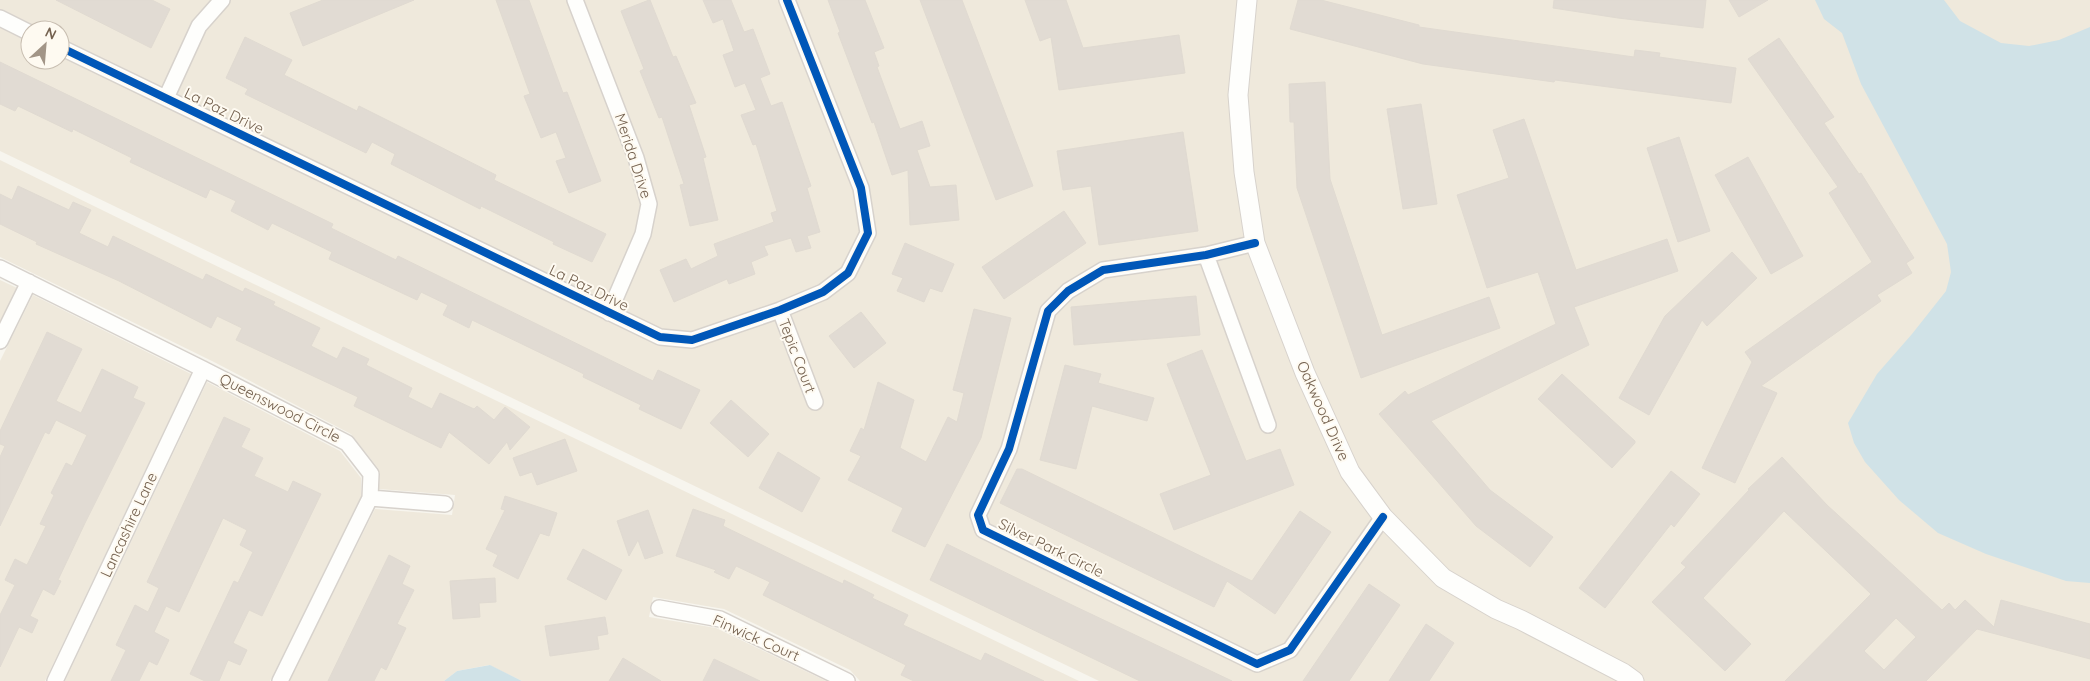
<svg xmlns="http://www.w3.org/2000/svg" width="2090" height="681" viewBox="0 0 2090 681" font-family="Quicksand,sans-serif">
<style>
.residential{fill:#efe9dc;fill-rule:evenodd}
.water{fill:#d0e2e7}
.building{fill:#e1dbd3;stroke:#e0dad1;fill-rule:evenodd}
.lines{fill:none;stroke-linecap:round;stroke-linejoin:round}
.minor-casing{stroke:#d7d2cc;stroke-width:18}
.tertiary-casing{stroke:#d7d2cc;stroke-width:21}
.minor{stroke:#fefefc;stroke-width:15}
.tertiary{stroke:#fefefc;stroke-width:19}
.cycleway-casing{stroke:#fefaf1;stroke-width:11}
.cycleway{stroke:#0057b8;stroke-width:8}
.labels{text-anchor:middle;stroke-width:4;stroke-linejoin:round;paint-order:stroke}
.street-label{font-size:15px;fill:#74614f;stroke:#fefaf1}
</style>
<rect width="100%" height="100%" fill="#f7f5ee"/>
<!-- residential -->
<path class="residential" d="M0 0H2090V681H1099L0 151ZM30 30H60V60H30Z
M0 160 200 258 1079 681H860L850 670 724 609 653 597 649 617 716 628 826 681H522L489 665 457 671 444 681H289L375 509 452 515 455 495 379 489 380 474 378 468 351 434 216 363 0 257Z
M0 280 17 288 0 321Z
M33 295 191 374 45 681H0V361Z
M207 382 340 451 361 478V497L270 681H65Z"/>
<!-- water -->
<path class="water" d="M1815 0H1944L1960 21 2001 43 2029 46 2059 40 2090 27V583L2066 581 1986 554 1938 533 1899 500 1865 462 1854 443 1848 423 1877 374 1912 334 1946 291 1951 272 1947 244 1861 84 1842 33 1824 19Z
M490 665 522 681H444L457 671Z"/>
<!-- building -->
<path class="building" d="M56 0H152L170 9 151 48Z
M323 0H414L303 46 290 13Z
M496 0H529L563 93 567 92 601 181 569 193 556 161 566 158 556 132 541 138 524 96 530 94Z
M649 0H650L673 57 676 56 696 103 689 105 706 157 703 158 718 220 690 226 680 185 684 184 662 117 659 118 640 71 644 69 621 11Z
M703 0H731L744 32 753 29 770 74 760 78 771 106 782 102 811 186 807 188 820 232 807 236 811 248 796 252 791 238 764 246 768 255 751 262 755 274 729 284 727 279 674 302 660 270 686 259 691 269 718 256 714 244 774 222 771 213 777 211 756 144 753 145 741 115 756 110 745 83 735 87 723 55 734 51 723 19 713 23Z
M828 0H865L884 48 874 52 879 66 877 67 900 129 922 121 930 146 917 150 930 187 956 185 959 220 910 225 908 170 892 175 874 122 872 123 838 33 840 32Z
M920 0H962L1033 186 996 200Z
M1025 0H1066L1083 48 1179 35 1185 73 1059 90 1051 37 1040 41Z
M1298 0H1321L1419 25V27L1634 57 1635 50 1660 53 1659 57 1736 68 1731 103 1555 80 1554 82 1423 64 1290 29Z
M1554 0H1706L1703 28 1618 18 1553 8Z
M1729 0H1768L1739 17Z
M245 37 292 60 284 75 357 111 359 106 395 124 496 175 494 180 606 234 592 262 553 244 554 242 481 206 480 209 391 164 395 154 372 142 366 153 245 94 248 89 226 78Z
M1779 38 1834 117 1824 123 1859 174 1861 173 1914 258 1906 263 1912 273 1877 295 1881 301 1761 386 1777 393 1735 483 1702 468 1752 362 1745 352 1872 262 1829 193 1838 187 1748 59Z
M0 62 333 224 331 228 396 260 398 256 653 381 658 370 700 390 681 429 639 409 641 405 583 377 584 374 522 344 472 320 469 328 443 315 448 305 421 292 417 300 329 259 332 252 272 223 268 230 231 211 236 201 210 189 206 198 130 162 132 158 73 129 72 132 18 106 15 111 0 104Z
M1325 82 1330 179 1382 335 1489 297 1500 328 1361 378 1297 188 1294 122H1290L1289 84Z
M1421 104 1437 204 1403 209 1387 109Z
M1524 119 1576 270 1667 239 1678 271 1574 307 1589 345 1431 421 1490 490 1553 537 1530 567 1476 526 1379 414 1405 391 1408 395 1556 324 1538 272 1487 288 1457 195 1509 178 1493 130Z
M1183 132 1198 231 1099 245 1091 186 1063 190 1057 151Z
M1679 137 1710 231 1678 242 1647 148Z
M1748 157 1803 256 1771 274 1715 175Z
M18 186 69 210 73 202 91 210 79 233 108 247 113 236 203 280 206 274 243 292 245 288 275 302 273 305 320 328 311 346 337 359 343 347 369 359 366 365 412 388 408 397 432 409 440 393 474 409 477 406 494 420 505 407 530 427 510 450 507 442 489 464 449 432 441 448 354 406 358 397 236 340 242 328 217 316 211 328 119 281 36 244 37 242 0 224V194L12 200Z
M1064 211 1086 243 1004 299 982 267Z
M905 243 954 264 942 292 930 288 924 302 897 291 903 278 892 274Z
M1732 252 1757 278 1707 326 1702 320 1649 415 1619 398 1665 316Z
M1196 296 1200 335 1074 345 1071 307Z
M974 309 1011 318 981 438 925 547 892 531 903 508 848 480 861 456 850 451 861 428 864 430 878 382 914 400 900 448 926 462 948 417 957 422 964 393 953 390Z
M861 312 886 343 854 368 829 336Z
M47 332 82 349 56 401 81 413 102 369 138 387 133 398 145 403 85 523 58 580 61 581 54 595 43 589 30 616 38 620 32 633 19 627 0 667V615L15 585 5 580 15 559 27 565 46 526 40 524 54 495 51 493 66 463 72 466 87 435 56 420 49 434 45 432 0 526V457L5 446 0 444V431Z
M1202 350 1246 461 1280 449 1294 485 1174 530 1160 494 1211 475 1167 364Z
M1065 365 1101 374 1098 383 1154 398 1147 421 1092 406 1076 469 1040 460Z
M1562 374 1635 441V443L1612 468 1538 399Z
M731 400 769 434 748 457 710 423Z
M224 417 250 429 241 447 263 458 254 476 288 492 293 481 321 494 262 616 249 610 233 643 247 650 240 665 228 660 219 681H205L190 674 234 581 238 583 253 552 240 545 247 530 223 518 179 612 166 606 154 632 169 640 157 665 149 661 139 681H111L126 650 116 645 135 605 148 612 159 588 147 582Z
M565 439 577 471 537 485 532 472 520 476 513 458Z
M778 452 820 478 802 512 759 488Z
M1782 457 1827 505 1942 610 1949 603 1955 610 1965 600 1994 627 2001 600 2090 624V659L1977 629 1926 681H1785L1871 594 1784 511 1703 598 1751 644 1725 671 1652 602 1686 567 1681 563 1749 490 1748 489ZM1896 618 1916 637 1884 670 1864 651Z
M1017 469H1022L1252 581 1300 511 1331 532 1275 614 1227 581 1214 607 1000 503Z
M1671 471 1700 494 1674 527 1671 524 1605 608 1579 588Z
M505 496 557 513 549 536 540 533 518 579 493 566 498 555 486 549 505 510 501 509Z
M693 509 725 520 723 526 805 566 843 584 844 580 874 595 872 598 908 615 903 625 981 661 985 653 1044 681H914L901 675 906 665 763 595 770 582 736 566 729 579 714 572 716 570 676 556Z
M648 510 663 553 645 559 638 540 629 556 617 521Z
M947 544 1072 605 1232 681H1140L1044 635 930 580Z
M583 549 622 570 606 600 567 579Z
M389 555 410 566 402 584 414 590 397 624 406 628 386 670 381 667 374 681H328Z
M495 578 496 602 479 603 480 617 453 619 450 581Z
M1369 584 1400 605 1349 681H1303Z
M605 617 608 634 597 636 599 649 550 656 545 626Z
M1426 624 1454 643 1429 681H1389Z
M623 658 661 681H609Z
M714 659 760 681H703Z"/>
<g class="lines">
<!-- minor casing -->
<g class="minor-casing">
<path id="minor" d="M575 0 636 158 649 204 643 234 609 313
M0 18 30 33
M60 47 660 337 692 340 780 310 823 292 848 273 868 233 861 188 787 0
M166 98 199 26 222 0
M1255 243 1206 255 1103 270 1068 291 1048 311 1009 449 978 515 983 530 1257 664 1290 650 1383 517
M1206 255 1268 425
M0 268 203 369 347 443 371 474 370 498 280 681
M780 310 815 402
M0 341 29 282
M370 498 445 504
M659 608 720 619 847 681
M55 681 203 369"/>
</g>
<!-- tertiary casing -->
<g class="tertiary-casing">
<path id="tertiary" d="M1247 0 1238 95 1244 172 1255 243 1305 373 1350 472 1383 517 1443 578 1496 609 1521 620 1623 673 1634 681"/>
</g>
<!-- minor -->
<use href="#minor" class="minor"/>
<!-- tertiary -->
<use href="#tertiary" class="tertiary"/>
<!-- cycleway casing -->
<g class="cycleway-casing">
<path id="cycleway" d="M60 47 660 337 692 340 780 310 823 292 848 273 868 233 861 188 787 0
M1255 243 1206 255 1103 270 1068 291 1048 311 1009 449 978 515 983 530 1257 664 1290 650 1383 517"/>
</g>
<!-- cycleway -->
<use href="#cycleway" class="cycleway"/>
</g>
<g class="labels">
<!-- street labels -->
<g class="street-label">
<text transform="translate(224 111) rotate(26)" y="5">La Paz Drive</text>
<text transform="translate(633 156) rotate(72)" y="5">Merida Drive</text>
<text transform="translate(589 288) rotate(26)" y="5">La Paz Drive</text>
<text transform="translate(797 356) rotate(69)" y="5">Tepic Court</text>
<text transform="translate(280 408) rotate(27)" y="5">Queenswood Circle</text>
<text transform="translate(1323 411) rotate(66)" y="5">Oakwood Drive</text>
<text transform="translate(129 525) rotate(-65)" y="5">Lancashire Lane</text>
<text transform="translate(1051 548) rotate(26)" y="5">Silver Park Circle</text>
<text transform="translate(756 638) rotate(24)" y="5">Finwick Court</text>
</g>
</g>
<!-- north arrow -->
<g transform="translate(45 45) rotate(26)"><circle r="24" fill="#fefaf1" stroke="#c7bdb0"/>
<path d="M0-4L9 19L0 12L-9 19Z" fill="#a29587"/>
<text y="-8" font-size="14" font-weight="bold" text-anchor="middle" fill="#74614f">N</text>
</g>
</svg>
